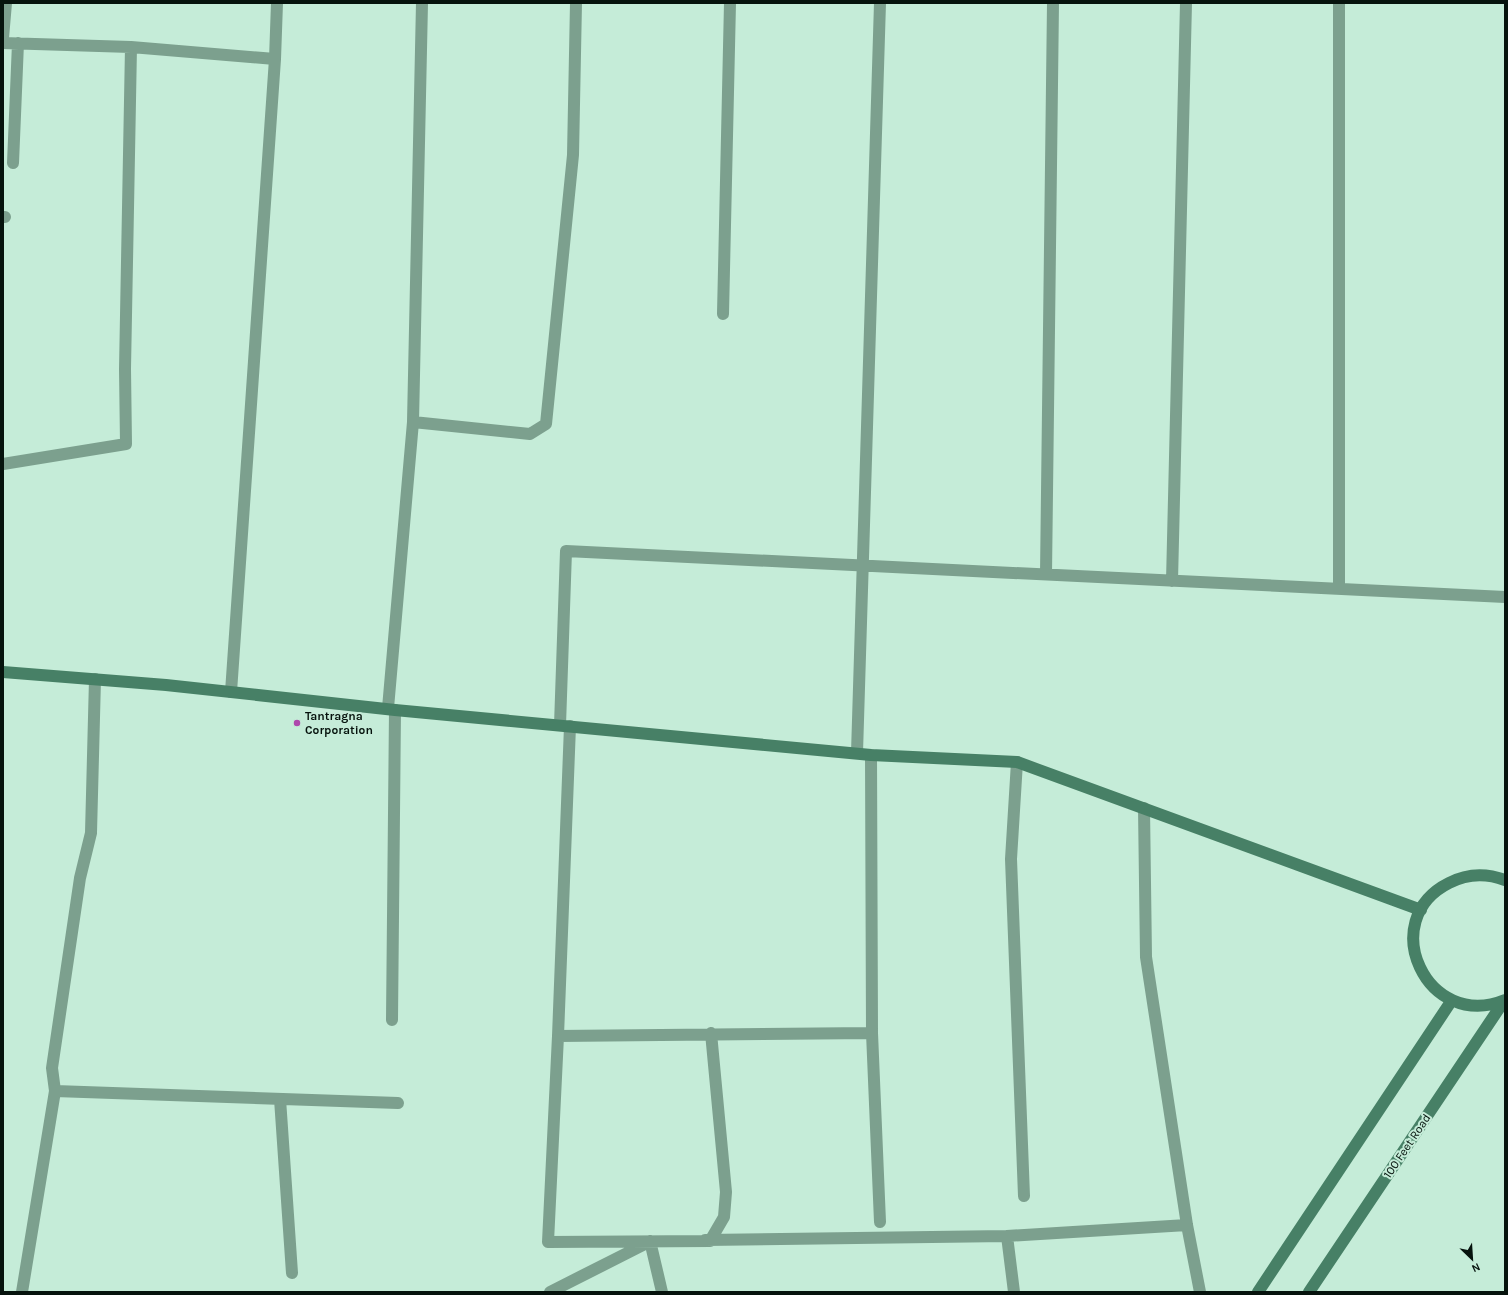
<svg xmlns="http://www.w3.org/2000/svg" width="1508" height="1295" viewBox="0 0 1508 1295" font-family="Karla,sans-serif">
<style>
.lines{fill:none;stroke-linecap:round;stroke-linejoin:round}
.street{stroke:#7ca08e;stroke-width:12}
.secondary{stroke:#478066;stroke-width:12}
.poi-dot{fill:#ae48ac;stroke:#c5ecd8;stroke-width:1.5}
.labels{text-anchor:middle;stroke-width:4;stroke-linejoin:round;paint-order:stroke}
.poi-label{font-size:12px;font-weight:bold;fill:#06130d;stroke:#c5ecd8;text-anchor:start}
.street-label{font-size:12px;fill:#06130d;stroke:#c5ecd8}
</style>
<rect width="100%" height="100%" fill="#c5ecd8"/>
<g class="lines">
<!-- street -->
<path class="street" d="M3 38 6 3
M3 43 131 47 275 59
M13 163 18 43
M3 217H5
M723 314 730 3
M413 422 530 434 546 424 573 155 576 3
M3 464 126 444 125 369 131 47
M1046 574 1053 3
M1172 581 1186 3
M1339 589V3
M95 679 91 833 80 878 52 1068 55 1091 398 1103
M231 692 275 59 277 3
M388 708 413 422 422 3
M560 725 566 551 1505 597
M570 726 558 1036 548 1242 710 1241 724 1217 726 1192 711 1033
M857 753 880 3
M871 755 872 1033 880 1222
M1017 762 1011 859 1024 1196
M1144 808 1146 957 1187 1225 1200 1292
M392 1020 395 710
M558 1036 872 1033
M280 1099 292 1273
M1007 1236 1014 1292
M705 1240 1007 1236 1187 1225
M650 1241 662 1292
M22 1292 55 1091
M550 1292 647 1243"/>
<!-- secondary -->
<path class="secondary" d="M3 672 166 685 395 710 871 755 1017 762 1421 910
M1505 880C1486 873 1468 873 1449 883 1375 920 1427 1032 1505 1000
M1258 1292 1452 1000
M1309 1292 1504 1001"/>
</g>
<!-- markers -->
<circle class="poi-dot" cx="297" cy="723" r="4"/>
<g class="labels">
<!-- poi labels -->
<g class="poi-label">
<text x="305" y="720">Tantragna<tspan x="305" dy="14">Corporation</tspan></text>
</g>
<!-- street labels -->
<g class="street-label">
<text transform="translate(1407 1146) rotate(-56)" y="4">100 Feet Road</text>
</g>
</g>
<!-- border -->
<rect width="1508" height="1295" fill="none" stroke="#06130d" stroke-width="8"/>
<!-- north arrow -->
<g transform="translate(1472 1259) rotate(155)" stroke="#c5ecd8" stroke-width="3" paint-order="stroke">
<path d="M0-3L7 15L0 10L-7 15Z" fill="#06130d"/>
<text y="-6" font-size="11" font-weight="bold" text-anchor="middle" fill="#06130d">N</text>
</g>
</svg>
